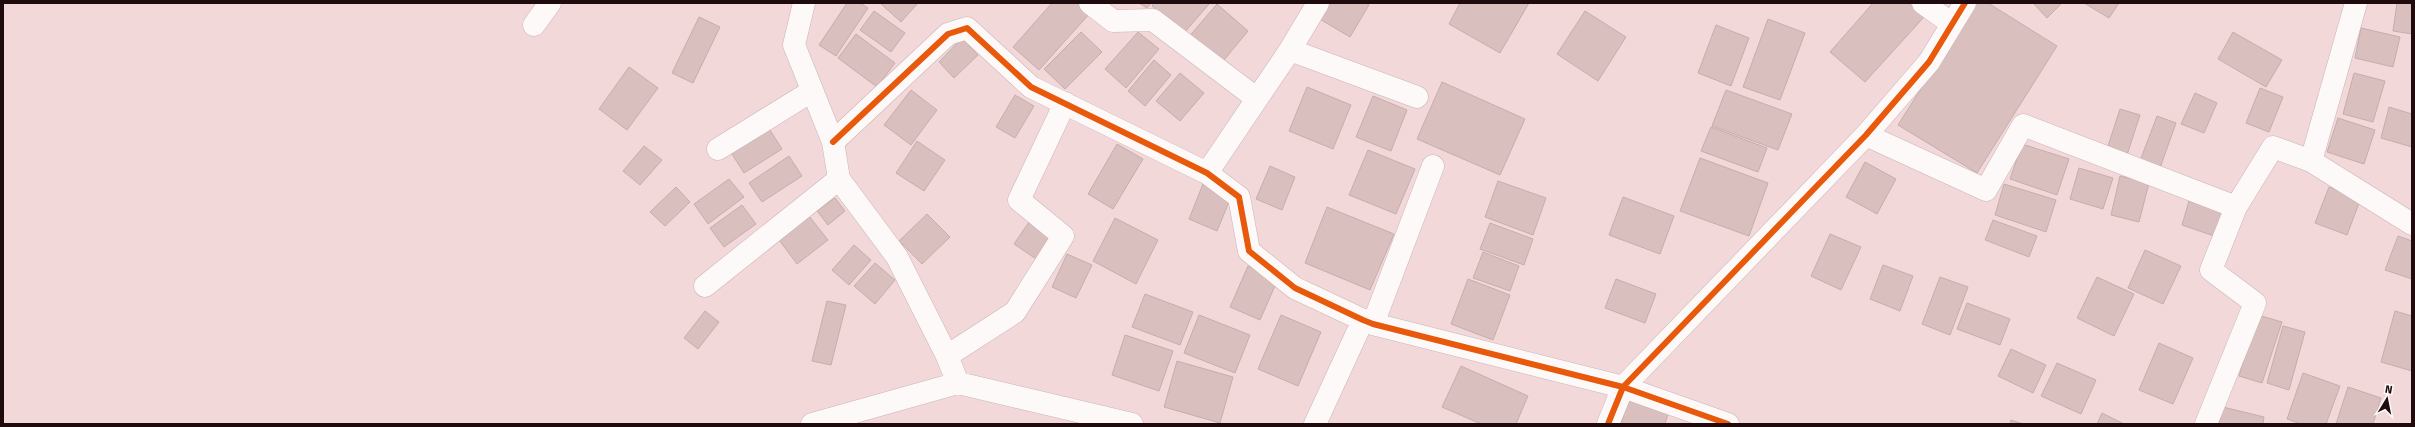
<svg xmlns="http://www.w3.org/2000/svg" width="2415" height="427" viewBox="0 0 2415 427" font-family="'Fira Sans',sans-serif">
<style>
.building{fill:#d9bfbd;stroke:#c5aeac}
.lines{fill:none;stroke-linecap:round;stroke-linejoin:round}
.street-casing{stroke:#cbb3b5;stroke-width:23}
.street{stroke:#fdf9f9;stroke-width:22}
.cycleway-casing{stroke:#fcfcfc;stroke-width:8}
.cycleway{stroke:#e8590c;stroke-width:6}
</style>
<rect width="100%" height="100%" fill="#f3d8da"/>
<!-- building -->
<path class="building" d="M847 3H860L868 8 836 56 819 45Z
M880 3H918L901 22Z
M1052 3H1081L1091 12 1039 70 1013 47Z
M1139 3H1151L1147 8Z
M1154 3H1210L1184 33 1152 6Z
M1327 3H1366L1369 5 1350 37 1318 18Z
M1460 3H1529L1500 53 1449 24Z
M1873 3H1908L1924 17 1865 82 1830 52Z
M1975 3H1988L2057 46 1977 173 1898 125Z
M2033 3H2062L2047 18Z
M2084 3H2119L2109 18Z
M2397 3H2412V34L2393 31Z
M1217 4 1248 31 1219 66 1187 39Z
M874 11 905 33 891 52 860 30Z
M1585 11 1626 37 1598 81 1557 54Z
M699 17 720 27 693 83 672 73Z
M1768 19 1805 33 1780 100 1743 87Z
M1716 25 1749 38 1731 86 1698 73Z
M2361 28 2400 37 2393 67 2355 58Z
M1081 32 1102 52 1065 89 1044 69Z
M1138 32 1159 49 1126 88 1105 69Z
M2233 32 2282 60 2266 87 2218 59Z
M856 34 895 63 877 87 838 58Z
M962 38 978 55 954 78 939 62Z
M1154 60 1171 75 1145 106 1128 91Z
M629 67 658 88 627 130 599 109Z
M1180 73 1204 93 1180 121 1156 101Z
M2354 73 2385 81 2373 122 2343 114Z
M1442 82 1525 119 1500 175 1417 139Z
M1307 87 1351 105 1333 149 1289 131Z
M2260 88 2283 97 2269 132 2246 123Z
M911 90 937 110 911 145 884 125Z
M1726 90 1792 114 1778 150 1712 126Z
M2195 93 2217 103 2204 133 2181 124Z
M1015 95 1034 106 1015 138 996 127Z
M1373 96 1407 110 1391 151 1356 137Z
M2389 107 2412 114V147L2381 138Z
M2120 109 2140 115 2127 155 2107 149Z
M2157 116 2176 123 2160 168 2140 161Z
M2338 118 2375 130 2364 164 2327 152Z
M768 127 782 149 744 173 730 151Z
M1711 127 1767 148 1758 172 1701 151Z
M917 141 945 160 924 191 896 173Z
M1117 144 1143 159 1113 209 1088 194Z
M2022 144 2069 159 2057 195 2010 179Z
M644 146 662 160 640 185 623 171Z
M1368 150 1415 169 1396 214 1349 195Z
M789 156 802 176 762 202 749 183Z
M1700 158 1768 183 1749 236 1680 211Z
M1865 162 1896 179 1877 214 1846 197Z
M1270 166 1295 177 1282 210 1256 199Z
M2079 168 2113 178 2103 209 2070 199Z
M2120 176 2149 183 2139 222 2111 215Z
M729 179 744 197 708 224 694 204Z
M1498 181 1546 198 1533 235 1485 217Z
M1203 184 1231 197 1217 231 1189 219Z
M2004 184 2056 200 2046 232 1995 215Z
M676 187 690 202 665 226 650 212Z
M2329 187 2361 198 2347 235 2315 223Z
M1623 197 1674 216 1660 254 1609 235Z
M835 198 845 211 828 225 817 211Z
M2189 201 2224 213 2217 237 2182 225Z
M742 205 756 224 724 247 710 228Z
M1327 207 1394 234 1370 290 1305 263Z
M927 214 950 237 922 264 899 241Z
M809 216 828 240 797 264 779 240Z
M1115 218 1158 240 1136 284 1093 261Z
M1993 220 2037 236 2029 257 1985 240Z
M1029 222 1054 239 1039 261 1014 244Z
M1490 223 1533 239 1524 265 1480 249Z
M1830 234 1861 247 1841 290 1811 276Z
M2398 236 2412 241V279L2385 270Z
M854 245 871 260 849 285 832 270Z
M2145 250 2181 266 2163 304 2128 288Z
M1483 252 1519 266 1510 291 1473 278Z
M1067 254 1092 265 1076 298 1052 287Z
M875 263 895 280 875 304 854 286Z
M1883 265 1913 276 1900 311 1870 299Z
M1248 266 1278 279 1260 320 1230 307Z
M1940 277 1968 287 1950 335 1922 324Z
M2097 277 2134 294 2114 336 2077 318Z
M1468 279 1510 295 1493 340 1451 324Z
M1616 279 1656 294 1645 323 1605 308Z
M1145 294 1193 312 1180 345 1132 327Z
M827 301 846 305 831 365 812 361Z
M1967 303 2010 319 2000 345 1957 329Z
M705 311 719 322 698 349 684 338Z
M2395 311 2412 316V371L2381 362Z
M1199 315 1250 335 1235 373 1184 353Z
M1281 315 1321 332 1298 386 1258 369Z
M2258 315 2282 322 2262 383 2239 376Z
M2283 326 2305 332 2289 390 2267 383Z
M1125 335 1173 351 1159 391 1112 375Z
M2159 343 2193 358 2173 404 2139 390Z
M2011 349 2046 365 2033 393 1998 376Z
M1177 361 1233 377 1220 423 1164 407Z
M2057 363 2096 380 2081 414 2041 396Z
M1461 366 1528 396 1516 424H1481L1442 407Z
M2303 373 2340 386 2326 424H2301L2287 419Z
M2348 387 2381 398 2373 424H2336Z
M1628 398 1669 410 1665 424H1621Z
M2223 407 2264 417 2263 424H2219Z
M2102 413 2124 424H2097Z
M2011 420 2023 424H2010Z"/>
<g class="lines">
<!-- street casing -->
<g class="street-casing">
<path id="street" d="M804 3 794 45 833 142 839 179 897 257 947 356 958 383
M1090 3 1113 21 1153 20 1256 98
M1923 3 1952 24
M534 25 550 3
M1290 50 1417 97
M1866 135 1986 190 2023 125 2236 207
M833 142 948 34 967 28 1031 87 1207 173 1239 197 1249 251 1295 288 1363 320 1373 324 1623 387 1728 424
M718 149 812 91
M2311 161 2356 3
M1207 173 1290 50 1318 3
M705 286 839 179
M1373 324 1433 166
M947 356 1015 312 1063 236 1019 200 1065 103
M812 424 958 383 1132 424
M1315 424 1363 320
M1608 424 1623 387 1866 135 1929 62 1965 3
M2206 424 2255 303 2211 270 2236 207 2273 147 2311 161 2412 224"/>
</g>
<!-- street -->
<use href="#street" class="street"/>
<!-- cycleway casing -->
<g class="cycleway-casing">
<path id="cycleway" d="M833 142 948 34 967 28 1031 87 1207 173 1239 197 1249 251 1295 288 1363 320 1373 324 1623 387 1728 424
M1608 424 1623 387 1866 135 1929 62 1965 3"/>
</g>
<!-- cycleway -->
<use href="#cycleway" class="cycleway"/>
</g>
<!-- border -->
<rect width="2415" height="427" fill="none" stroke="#1f0a0d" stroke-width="8"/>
<!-- north arrow -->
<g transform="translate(2387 399) rotate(10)" stroke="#fcfcfc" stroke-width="3" paint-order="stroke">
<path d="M0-3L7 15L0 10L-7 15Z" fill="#1f0a0d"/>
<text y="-6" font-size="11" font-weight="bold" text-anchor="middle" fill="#1f0a0d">N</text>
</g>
</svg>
